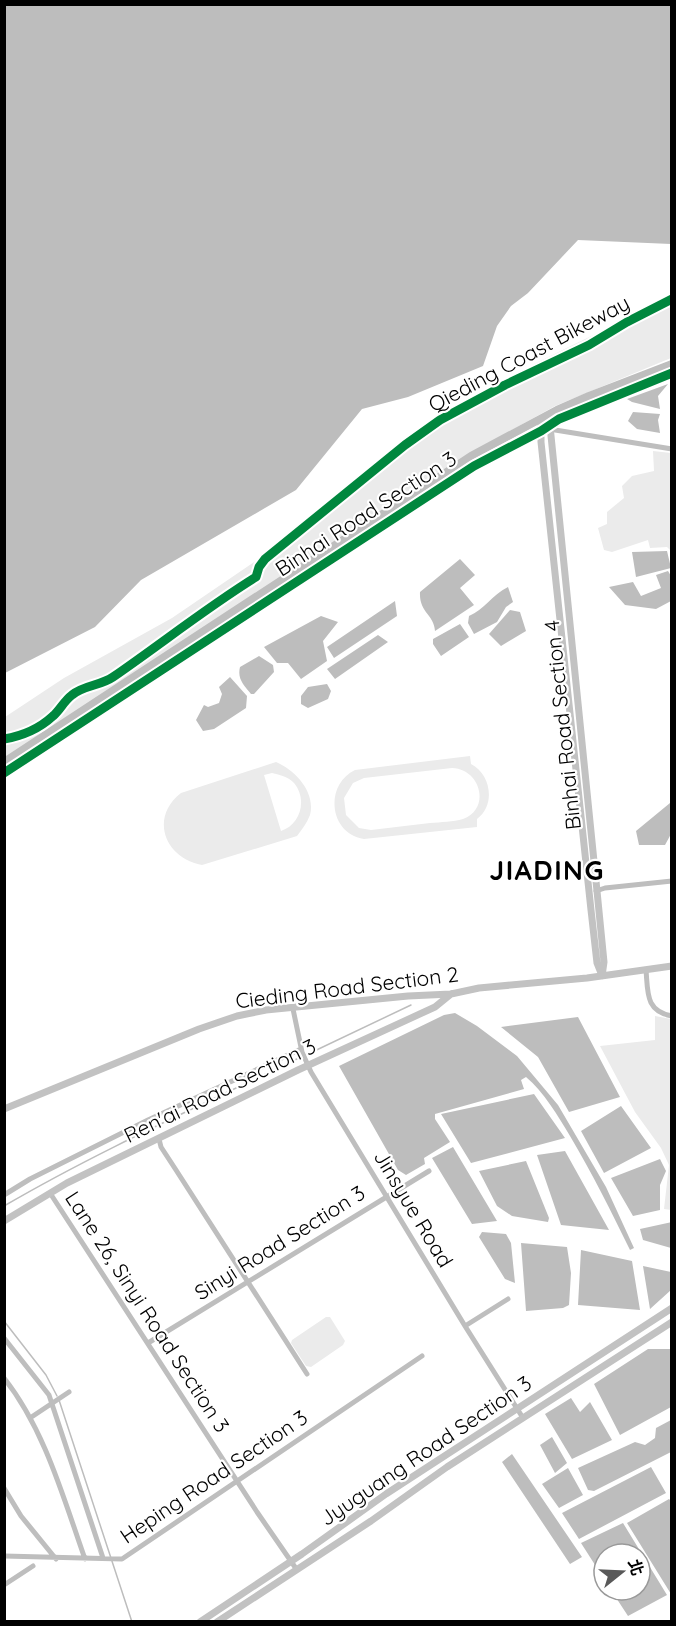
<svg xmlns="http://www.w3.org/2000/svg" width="676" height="1626" viewBox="0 0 676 1626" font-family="Quicksand,'Noto Sans TC',sans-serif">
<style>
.green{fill:#ebebeb;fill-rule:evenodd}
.water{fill:#bdbdbd}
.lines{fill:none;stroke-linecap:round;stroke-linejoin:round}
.stream{stroke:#bdbdbd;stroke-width:1.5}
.street{stroke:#bebebe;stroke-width:5}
.secondary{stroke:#c2c2c2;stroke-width:7}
.primary{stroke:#bebebe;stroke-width:8}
.cycleway-casing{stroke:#fff;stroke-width:13}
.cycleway{stroke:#00873e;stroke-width:9}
.labels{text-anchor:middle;stroke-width:4.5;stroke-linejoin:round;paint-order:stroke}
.street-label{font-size:21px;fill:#000;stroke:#fff}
.district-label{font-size:27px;font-weight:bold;letter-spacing:1.5px;fill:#000;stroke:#fff}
</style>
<rect width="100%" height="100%" fill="#fff"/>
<!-- green -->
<path class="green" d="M671 297V358L555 406 461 458 5 758V717L64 678 172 618 263 556 443 412 534 364Z
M653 451 671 453V551L667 547 650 548 648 540 612 552 604 550 598 528 607 524V512L624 498 622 486 632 476 654 471Z
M470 756 471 764C491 774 496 805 477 819V827L364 839C329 834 324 785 355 770ZM452 768C481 769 491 809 463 819 453 822 441 822 430 823 410 825 391 828 371 830L359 828 346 815 344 798 353 783 364 778Z
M276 762C295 770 316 792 310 815 307 823 302 829 297 836L202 865C165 858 149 818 181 793ZM272 773C280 775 289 777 294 783 308 800 300 825 281 831L264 775Z
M655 1016 671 1019V1210L664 1209 669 1165 661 1148 635 1112 600 1046 655 1040Z
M326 1317H330L345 1341 343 1345 311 1367 306 1366 291 1343 292 1340Z"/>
<!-- water -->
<path class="water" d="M5 4 671 5V244L578 240 528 293 511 306 497 326 483 366 408 397 362 409 296 490 141 580 95 627 5 673Z
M668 384 658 396 660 409 632 402 627 399Z
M633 412 660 414 658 420 660 433 637 429 628 421Z
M667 551 671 568 636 577 632 552Z
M460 559 475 575 460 588 474 605 435 631C434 614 419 613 420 592Z
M668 571 671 576V601L656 609 625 605 609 587 633 582 641 596 661 588 656 575Z
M508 587 513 602 506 607 497 622 474 634 468 623 469 616C484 610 492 595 508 587Z
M395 601 397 616 334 658 327 647Z
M510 610 520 612 526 631 501 646 489 634Z
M321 616 338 622 323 641 327 661 301 679 288 663H277L264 647Z
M460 624 469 637 441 656 433 644V639Z
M378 635 388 642 335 679 327 669Z
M259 656 273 665 274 672 254 694H251C244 685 237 679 240 667Z
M230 677 247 696 246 708 214 729 203 731 196 720 204 705 208 707 219 703 222 694 219 687Z
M327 684 331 691 328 699 308 708 301 704V696L308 687Z
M670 803 671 834 665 845H639L636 831Z
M455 1013 477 1026 517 1056 558 1105 606 1187 634 1248 630 1250C611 1211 592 1173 570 1136 558 1116 544 1092 526 1077L521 1080 524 1089 435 1114V1119L450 1142 424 1158 425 1164 406 1175 398 1170 339 1066 444 1015Z
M578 1017 620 1097 569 1112 538 1057 501 1027Z
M534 1094 565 1138 471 1163 441 1114Z
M621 1106 651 1148 604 1173 581 1131Z
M453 1147 497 1221 472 1224 432 1158Z
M565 1151 609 1230 561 1225 537 1155Z
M660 1159 666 1171 660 1185V1210L633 1216 611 1178Z
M526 1161 549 1218 548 1222 512 1216 497 1206 479 1171Z
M672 1222 671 1248 643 1240 640 1229Z
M482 1232 506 1234 511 1243 515 1283 505 1279 479 1237Z
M521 1243 567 1247 571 1273 569 1305 563 1308 526 1311Z
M581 1250 632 1261 640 1310 578 1305Z
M643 1266 671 1272V1290L650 1309Z
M648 1349H671V1407L620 1435 594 1384Z
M571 1398 580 1412 590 1402 612 1440 572 1459 545 1414Z
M671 1420V1452L594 1491 588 1490 578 1468 635 1442 645 1445 655 1438 656 1428Z
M552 1437 567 1463 555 1473 540 1445Z
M512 1454 582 1557 570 1564 502 1462Z
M651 1467 666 1493 579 1539 562 1513Z
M568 1468 583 1495 559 1508 542 1484Z
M669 1499 672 1502 671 1594 627 1523Z
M623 1523 667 1595 628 1616 611 1590H640V1554H604V1579L581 1543Z"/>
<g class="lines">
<!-- stream -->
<path class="stream" d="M306 1055 411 1005
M4 1206C100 1150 202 1105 301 1057
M4 1321 46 1375 57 1396
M59 1400 132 1622"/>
<!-- street -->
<path class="street" d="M549 429 672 449
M596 891 605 888 672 881
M646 970C648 992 645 1011 672 1016
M293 1009 302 1052 311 1072 465 1326 523 1418
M159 1139 161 1147 176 1170 307 1374
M50 1193 257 1512 297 1570
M4 1195 30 1179 148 1120 301 1049
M465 1326 508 1299
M4 1338 49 1395 103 1558
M148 1343 429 1171
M4 1378C45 1430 63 1497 85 1559
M30 1418 69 1392
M4 1488 21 1516 56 1559
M4 1556 122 1559 422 1356
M4 1585 33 1566"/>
<!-- secondary -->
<path class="secondary" d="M549 416 597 891 604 962 602 976
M541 420V442L591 910 597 963 601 973
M4 1109 199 1029 237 1016 266 1010 408 996 451 994 479 988 587 978 672 966
M4 1221 67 1183 298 1070 435 1007 451 994
M200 1622 302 1554 386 1494 672 1308
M217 1622 371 1521 447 1467 672 1322"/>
<!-- primary -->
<path class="primary" d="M4 762 471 456 557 410 589 396 672 364
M4 773 474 466 541 431 559 419 672 373"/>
<!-- cycleway casing -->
<g class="cycleway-casing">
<path id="cycleway" d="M4 739C22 736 40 728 53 716 60 710 64 701 72 695 84 685 100 686 113 677 161 644 206 608 256 577L259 567 265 559 405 445 440 420 505 385 589 345 627 322 672 299
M4 773 474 466 541 431 559 419 672 373"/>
</g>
<!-- cycleway -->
<use href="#cycleway" class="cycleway"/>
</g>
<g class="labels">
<!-- street labels -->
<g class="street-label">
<text transform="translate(529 354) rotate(-28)" y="7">Qieding Coast Bikeway</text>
<text transform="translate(366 514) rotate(-33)" y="7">Binhai Road Section 3</text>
<text transform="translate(563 725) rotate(-96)" y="7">Binhai Road Section 4</text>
<text transform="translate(347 988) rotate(-7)" y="7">Cieding Road Section 2</text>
<text transform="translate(220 1091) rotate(-26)" y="7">Ren'ai Road Section 3</text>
<text transform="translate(413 1209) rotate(59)" y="7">Jinsyue Road</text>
<text transform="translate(280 1243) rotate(-32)" y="7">Sinyi Road Section 3</text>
<text transform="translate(147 1312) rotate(57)" y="7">Lane 26, Sinyi Road Section 3</text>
<text transform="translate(426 1451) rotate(-34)" y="7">Jyuguang Road Section 3</text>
<text transform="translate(214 1477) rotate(-34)" y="7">Heping Road Section 3</text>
</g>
<!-- district labels -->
<g class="district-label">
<text x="547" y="880">JIADING</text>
</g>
</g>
<!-- border -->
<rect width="676" height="1626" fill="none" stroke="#000000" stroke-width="12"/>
<!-- north arrow -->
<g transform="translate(622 1572) rotate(72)"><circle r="28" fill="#ffffff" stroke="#999999" stroke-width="1.5"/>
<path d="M0-4.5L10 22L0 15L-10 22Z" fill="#595959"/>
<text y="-9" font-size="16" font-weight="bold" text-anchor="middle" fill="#000000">北</text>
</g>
</svg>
